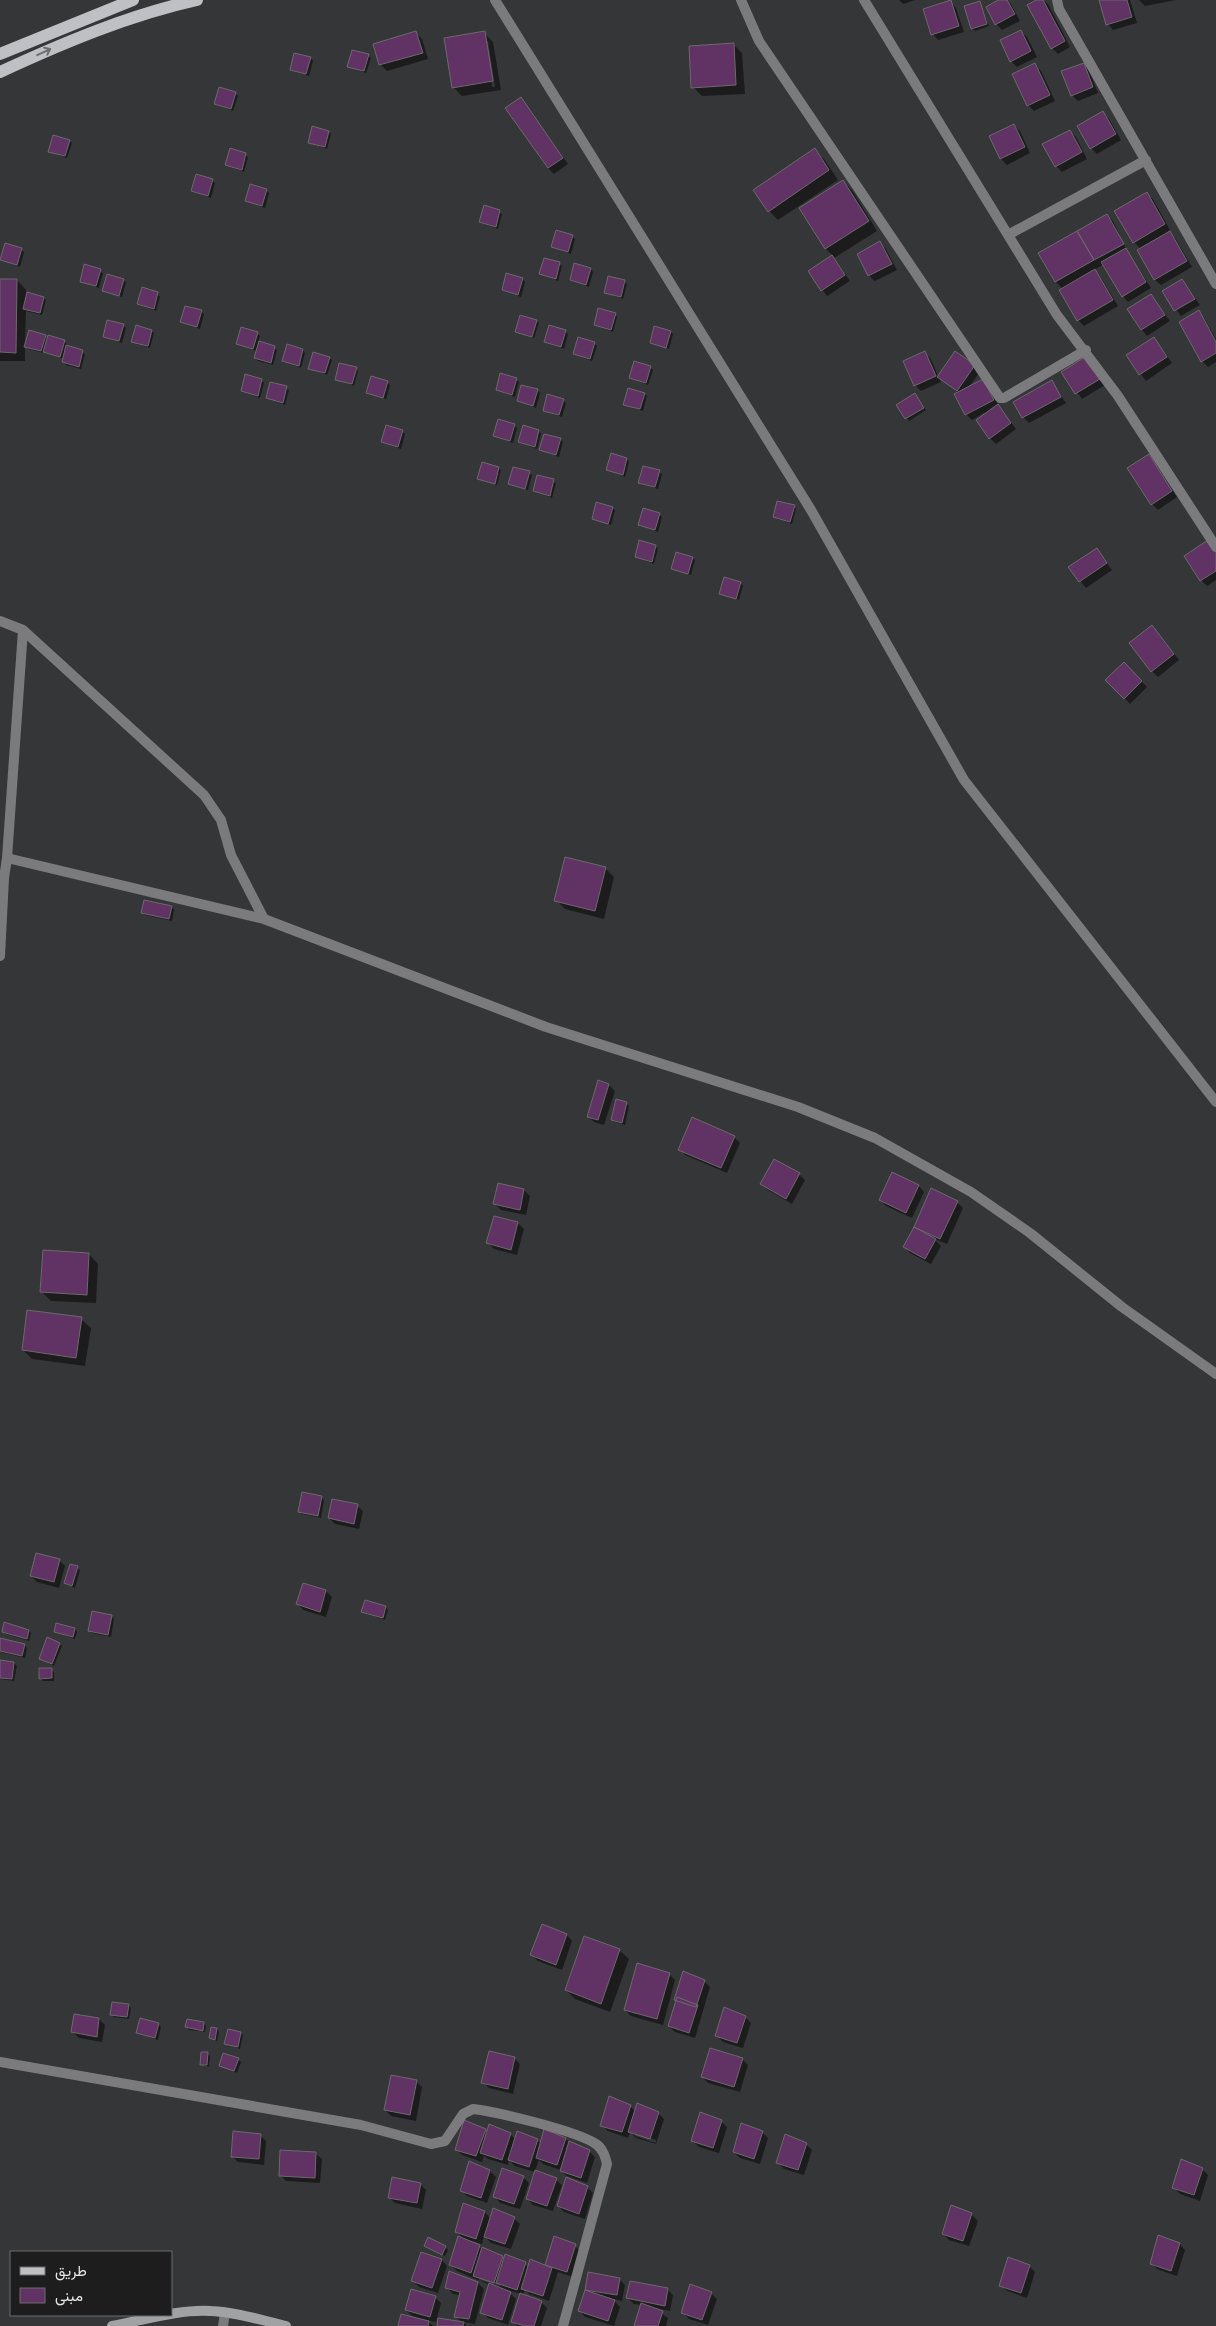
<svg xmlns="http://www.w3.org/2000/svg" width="1216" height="2326" viewBox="0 0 1216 2326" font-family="'Noto Sans',Vazirmatn,sans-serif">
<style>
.shadow{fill:#0007;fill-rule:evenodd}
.building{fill:#613364;stroke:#6b696b}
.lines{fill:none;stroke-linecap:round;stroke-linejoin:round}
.street{stroke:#7b7b7d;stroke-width:10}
.secondary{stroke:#a1a2a4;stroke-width:10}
.primary{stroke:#bfc0c3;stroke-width:12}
.oneway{stroke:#6e6e70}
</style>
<rect width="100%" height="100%" fill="#353638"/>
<!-- shadow -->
<path class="shadow" d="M899 0H915L903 4Z
M1000 0H1007L1011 4 1020 21 1002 30 996 24Z
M1039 0H1043L1048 4 1070 47 1058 54 1052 48Z
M1100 0H1130L1137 23 1113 30 1108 24Z
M1139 0H1176L1145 6Z
M951 2 956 8 964 32 938 40 933 34Z
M979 2 989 26 975 31 972 28Z
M1021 31 1027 37 1037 57 1017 67 1011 61Z
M416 33 422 39 428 59 387 71 381 65 375 44Z
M484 33 493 42 501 90 462 96 453 87ZM485 41H488L495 87H492Z
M733 44 742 53 745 94 702 96 693 87Z
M368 56 371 58 366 73 349 66Z
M311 58 313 61 309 76 291 69Z
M1084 64 1089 70 1098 93 1078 101 1072 95Z
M1035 65 1041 71 1055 101 1034 111 1028 105Z
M235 93 238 96 233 111 215 104Z
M521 99 568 164 554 174 548 168Z
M1103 113 1109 119 1121 140 1097 154 1091 148 1079 127Z
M1014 125 1020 131 1030 153 1007 165 1001 159 990 137Z
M1070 131 1076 137 1087 159 1062 172 1056 166Z
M329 132 331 134 327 149 309 143Z
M69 141 72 143 67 158 49 151Z
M231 150 248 157 244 172 227 165Z
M814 150 824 159 838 180 778 220 769 211Z
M212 180 215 183 211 198 192 191Z
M843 181 852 190 877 231 834 258 850 281 827 296 809 272 833 256 826 249 800 208Z
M266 190 269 193 265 208 247 201Z
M1147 194 1153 199 1170 230 1168 231 1175 238 1192 267 1161 285 1155 280 1139 250 1141 249 1134 242Z
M485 207 502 214 498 229 480 222Z
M1107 216 1113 221 1127 251 1151 288 1128 302 1123 296 1104 264 1094 270 1100 276 1118 306 1084 326 1078 320 1063 289 1056 282 1039 253Z
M572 236 575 239 571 254 553 247Z
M880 243 886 249 897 270 875 281 869 276 858 254Z
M21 249 24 252 20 267 2 260Z
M545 259 562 266 558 281 541 274Z
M85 266 103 273 99 288 81 281Z
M591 269 593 272 589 287 571 280Z
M523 279 525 282 521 297 503 290Z
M0 280H17L26 290V299L44 298 46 300 42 315 26 311 25 345 45 336 48 338 64 341 67 344 66 347 85 354 81 369 66 365 64 359 44 352V353L28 349 25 346V361H0Z
M123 280 126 282 122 297 104 290Z
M1182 281 1200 305 1181 316 1164 292Z
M624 282 627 284 623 299 605 292Z
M143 289 160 296 156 311 138 304Z
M1151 295 1170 321 1147 336 1142 330Z
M201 311 204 314 200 329 182 322Z
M1199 312 1204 318 1216 339V362L1208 367 1202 361Z
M615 314 617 317 613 332 595 325Z
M536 321 539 323 534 338 516 331Z
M124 326 126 328 122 343 104 336Z
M152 331 154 333 150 348 132 341Z
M565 331 568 334 564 349 545 342Z
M671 332 673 334 669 349 651 342Z
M257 333 260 336 258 342 277 350 273 365 258 361 255 358 257 351 238 344Z
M1154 338 1172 363 1146 381 1128 356Z
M594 343 597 346 592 361 574 354Z
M303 350 305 353 301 368 283 361Z
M925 353 931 359 938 376 955 353 980 372 968 388 988 386 999 406 1016 429 996 444 990 438 984 413 972 420 966 414 959 393 939 377 941 382 921 391 915 385Z
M329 358 332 360 327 375 309 368Z
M1085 358 1105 385 1082 399 1063 372Z
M650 367 653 370 648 385 631 378Z
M356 369 358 371 354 386 336 379Z
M516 379 519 382 515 397 497 390Z
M261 380 264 383 260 398 242 391Z
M387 382 390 385 386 399 367 393Z
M1051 382 1066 403 1029 423 1023 417Z
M271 383 289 390 285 405 267 398Z
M537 390 540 393 536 408 518 401Z
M644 394 647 396 643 411 625 404Z
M918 398 926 410 909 421 898 406Z
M563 400 566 403 562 417 544 411Z
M514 425 517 428 513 443 495 436Z
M402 431 405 434 401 449 383 442Z
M539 431 541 434 537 449 519 442Z
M560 439 563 442 559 457 541 450Z
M1149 456 1177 497 1158 510 1152 504Z
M627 459 629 462 625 477 607 469Z
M498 468 501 470 497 485 479 478Z
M659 472 662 474 658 489 640 482Z
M529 473 532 475 528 490 510 483Z
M538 476 556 483 552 498 534 491Z
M794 506 796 509 792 524 774 517Z
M612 508 615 510 611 525 593 518Z
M659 514 662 517 658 532 640 525Z
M655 546 658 549 654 564 636 557Z
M1097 550 1112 570 1086 588 1070 568Z
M1216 551V580L1207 586 1201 580Z
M692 558 695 560 691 575 672 568Z
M740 583 743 585 739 600 721 593Z
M1158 633 1179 660 1158 677 1152 671Z
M1124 663 1147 687 1130 704 1107 680Z
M605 868 614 877 604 919 565 909 556 900Z
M145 901 172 907 174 910 172 921 145 915 143 913Z
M609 1085 615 1091 604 1125 594 1122 588 1116Z
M626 1103 629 1106 625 1125 615 1122 612 1120Z
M734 1137 740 1143 727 1173 685 1155 680 1149Z
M799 1174 805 1180 792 1204 768 1190 762 1184Z
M499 1185 524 1190 530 1196 526 1215 501 1210 495 1204Z
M919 1186 924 1192 912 1218 886 1206 880 1200Z
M932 1190 957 1202 963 1208 947 1244 934 1239 941 1246 931 1264 910 1253 904 1247Z
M494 1217 518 1223 524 1229 517 1255 494 1249 488 1243Z
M89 1254 98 1264 96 1303 51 1301 42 1292Z
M81 1319 91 1328 85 1366 32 1359 23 1350Z
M321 1497 324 1500 321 1518 302 1514 299 1512Z
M357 1506 363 1511 359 1529 335 1524 329 1518Z
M59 1560 65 1566 59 1588 37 1582 31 1576Z
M77 1568 80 1570 75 1588 68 1585 65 1583Z
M303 1585 326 1591 332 1597 326 1617 303 1610 298 1604Z
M386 1607 388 1610 385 1620 362 1612Z
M111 1617 114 1619 111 1637 92 1633 89 1630Z
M5 1624 29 1631 31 1633 29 1641 6 1634 3 1632Z
M75 1629 77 1632 75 1639 55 1632Z
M0 1639 25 1645 27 1648 25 1658 0 1652Z
M59 1644 62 1646 54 1666 40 1659Z
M0 1662 14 1663 17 1666 14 1681 0 1679Z
M51 1669 54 1672V1681H43L40 1678Z
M567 1935 572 1941 562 1970 538 1961 532 1955Z
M619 1950 629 1959 610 2012 575 1999 566 1990Z
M669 1974 675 1980 663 2025 631 2016 625 2010Z
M704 1981 710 1987 695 2038 675 2032 669 2026Z
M128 2005 131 2008 129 2019 114 2017 111 2015Z
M745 2017 751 2023 743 2048 723 2042 717 2036Z
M99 2019 105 2025 102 2042 79 2038 73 2032Z
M159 2024 161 2027 158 2040 138 2033Z
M204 2024 206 2026 205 2032 189 2030 187 2027Z
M217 2029 219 2032 217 2041 210 2038Z
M240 2033 243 2035 240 2049 226 2043Z
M207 2053 210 2056 209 2067 201 2064Z
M514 2058 520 2064 513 2094 489 2088 483 2082Z
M238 2059 241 2062 237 2073 221 2065Z
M742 2059 748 2065 740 2092 708 2083 702 2077Z
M416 2081 422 2087 416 2121 391 2116 385 2110Z
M630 2106 636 2112 658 2113 664 2119 656 2144 636 2138 630 2132 628 2138 608 2131 602 2125ZM635 2133 656 2140V2143L635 2136Z
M721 2121 727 2127 719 2153 699 2147 693 2141Z
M485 2130 488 2133 510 2134 515 2139 537 2140 541 2144 566 2139 570 2143 589 2151 595 2157 587 2183 567 2176 560 2170 543 2164 539 2160 535 2171 556 2180 562 2185 553 2211 533 2205 527 2199 535 2172 515 2166 509 2160 508 2165 488 2159 484 2156 482 2162 462 2155 456 2149Z
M762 2132 768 2138 760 2164 740 2158 734 2152Z
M260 2135 266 2141 264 2165 238 2162 232 2156Z
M806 2144 812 2150 804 2175 784 2169 778 2163Z
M316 2154 322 2159 320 2183 286 2181 280 2175Z
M1202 2169 1208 2175 1200 2201 1180 2194 1174 2188Z
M490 2171 496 2177 487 2203 467 2196 461 2190Z
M523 2177 529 2183 520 2209 500 2203 495 2197Z
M420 2184 426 2190 422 2209 395 2203 389 2197Z
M587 2187 593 2193 585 2219 564 2212 558 2206Z
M952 2207 972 2215 978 2221 969 2246 949 2240 943 2234Z
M485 2212 491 2219 514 2218 520 2224 511 2249 491 2243 484 2236 482 2244 472 2241 471 2243 505 2259 506 2255 529 2267H546L555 2237 575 2246 581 2252 573 2277 558 2272 549 2301 529 2294 525 2290 523 2295 541 2302 547 2308 541 2326H517L513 2321 521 2294 507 2290 516 2299 508 2325 488 2318 482 2312 490 2285 457 2271 451 2265 465 2240 456 2231ZM479 2277 501 2284 500 2286 479 2280Z
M1180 2244 1185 2250 1177 2276 1157 2269 1151 2263Z
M426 2246 445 2247 448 2250 445 2256Z
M442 2260 447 2266 438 2293 419 2287 413 2281Z
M1029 2266 1035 2272 1027 2298 1007 2291 1001 2286Z
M589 2273 619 2279 625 2285 622 2301 613 2299 620 2307 614 2326 585 2317 580 2311Z
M478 2283 484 2289 475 2324 463 2322 467 2326H438L462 2323 456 2316 460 2295 453 2294 447 2288Z
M667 2289 673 2295 670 2311 654 2308 668 2318 666 2326H636L642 2305 634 2304 628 2298Z
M711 2293 717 2299 708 2325 689 2319 683 2313Z
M435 2297 441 2303 436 2322 426 2320 433 2326H400L418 2320 419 2318 412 2316 406 2310Z"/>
<!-- building -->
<path class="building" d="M951 0 959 26 931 35 923 9Z
M998 0H1007L1015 14 995 25 986 7Z
M1036 0H1043L1065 41 1051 49 1027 5Z
M1099 0H1127L1132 17 1106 25Z
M980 1 987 24 971 29 964 6Z
M1021 30 1031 51 1010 62 1000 40Z
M416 31 423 53 379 65 373 44Z
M485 31 493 81 452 88 444 38Z
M734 43 736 85 691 88 689 46Z
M352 50 369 54 364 71 347 67Z
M294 53 311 57 306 74 290 70Z
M1035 63 1050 95 1027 106 1012 74Z
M1084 63 1093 87 1071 96 1061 71Z
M219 87 236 92 231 109 214 104Z
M521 97 563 158 548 168 505 108Z
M1103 111 1116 134 1090 149 1077 126Z
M1014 124 1025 147 1000 159 989 136Z
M312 126 329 131 325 147 308 143Z
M1070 130 1082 152 1055 167 1042 144Z
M53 135 70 140 65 156 48 152Z
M230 148 246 153 242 170 225 165Z
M815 148 829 170 768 212 753 190Z
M196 174 213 179 208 196 191 191Z
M843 180 869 221 825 249 799 208Z
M250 184 267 189 262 206 245 201Z
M1147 192 1165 224 1133 243 1114 211Z
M484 205 500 210 496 227 479 222Z
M1107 214 1124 244 1094 260 1077 231Z
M556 230 573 235 568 252 551 247Z
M1077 231 1094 260 1055 282 1038 253Z
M1170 231 1187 261 1154 280 1137 250Z
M880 241 892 264 868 276 857 254Z
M5 243 22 248 17 265 0 260Z
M1126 248 1146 282 1122 297 1101 262Z
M832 255 845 275 821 291 808 271Z
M544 258 560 262 556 279 539 274Z
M574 263 591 268 586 285 570 280Z
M84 264 101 269 96 286 80 282Z
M1095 269 1113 300 1077 321 1059 290Z
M506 273 523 278 518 295 502 290Z
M107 274 124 279 119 296 102 291Z
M608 276 625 280 621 297 604 293Z
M0 279H17L16 353 0 352Z
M1182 279 1195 299 1174 311 1162 291Z
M142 287 158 292 154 309 137 304Z
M27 292 44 297 40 313 23 309Z
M1151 294 1165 315 1141 330 1127 309Z
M185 306 202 310 197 327 180 322Z
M598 308 616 313 611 330 594 325Z
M1199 310 1216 342V353L1201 362 1179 322Z
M520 315 537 320 532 337 515 332Z
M107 320 124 324 119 341 103 337Z
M136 325 152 330 148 346 131 342Z
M549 325 566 330 561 347 544 342Z
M654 326 671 331 666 348 650 343Z
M241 327 258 332 253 349 236 344Z
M29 330 46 335 41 351 24 347Z
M48 335 65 340 60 357 43 352Z
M578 337 595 342 590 359 573 354Z
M1154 337 1167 357 1139 375 1126 355Z
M259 341 275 346 271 363 254 358Z
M287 344 303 349 299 366 282 361Z
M66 345 83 350 79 367 62 362Z
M925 351 936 376 914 386 903 361Z
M955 351 975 365 957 391 937 377Z
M313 352 330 357 325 373 308 369Z
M1085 357 1100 379 1075 394 1061 372Z
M634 361 651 366 646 383 629 378Z
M339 363 357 367 352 384 335 380Z
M500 373 517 378 512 395 496 390Z
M245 374 262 379 258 396 241 391Z
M371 376 388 381 383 398 366 393Z
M983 379 994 400 965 415 954 394Z
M1052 380 1061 397 1022 418 1013 402Z
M270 382 287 386 283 403 266 398Z
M521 385 538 389 533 406 517 401Z
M628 388 645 393 640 409 623 405Z
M915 393 924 408 905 419 896 405Z
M547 394 564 399 559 415 543 411Z
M998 404 1011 423 989 439 976 420Z
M498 419 515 424 510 441 493 436Z
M386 425 403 430 398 447 381 442Z
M523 425 539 430 535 447 518 442Z
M544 434 561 438 556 455 539 450Z
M611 453 627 458 623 475 606 470Z
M1149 454 1172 491 1151 505 1127 468Z
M482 462 499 467 495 484 477 479Z
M643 466 660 470 655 487 638 483Z
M513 467 530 471 525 489 508 484Z
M537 475 554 479 550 496 533 491Z
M777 501 795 505 790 522 773 517Z
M596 502 613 507 608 524 592 519Z
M643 508 660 513 655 530 638 525Z
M639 540 656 545 652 562 635 557Z
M1208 540 1216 552V571L1200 581 1184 556Z
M1097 548 1107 563 1079 582 1068 567Z
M676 552 693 557 688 574 671 569Z
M724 577 741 582 736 599 719 594Z
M1152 625 1174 654 1151 672 1129 643Z
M1124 662 1142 681 1124 699 1105 680Z
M565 857 606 867 595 911 554 901Z
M144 900 172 906 169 919 141 913Z
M598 1080 609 1084 598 1120 587 1117Z
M616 1099 627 1102 622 1123 611 1120Z
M692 1117 735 1136 721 1168 678 1150Z
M774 1159 800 1173 786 1199 760 1184Z
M892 1172 919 1185 906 1213 879 1200Z
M498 1183 524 1189 520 1210 493 1204Z
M931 1188 958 1201 940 1239 914 1227Z
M494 1216 518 1222 511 1250 486 1243Z
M914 1227 936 1239 925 1259 903 1247Z
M43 1250 89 1253 87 1295 40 1292Z
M27 1310 82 1317 76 1358 22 1350Z
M302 1492 322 1496 318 1516 298 1512Z
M332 1499 358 1504 354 1524 328 1518Z
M36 1553 60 1559 54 1582 30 1576Z
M70 1564 78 1566 72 1586 64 1583Z
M303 1583 326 1590 320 1612 296 1604Z
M365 1600 386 1606 383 1618 361 1612Z
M92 1611 112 1615 108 1635 88 1631Z
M4 1622 29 1630 27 1639 2 1632Z
M56 1623 75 1628 73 1637 54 1632Z
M47 1637 60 1643 52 1664 39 1659Z
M0 1638 25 1644 22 1656 0 1651Z
M0 1660 14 1662 12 1679 0 1678Z
M39 1668H52V1678L39 1679Z
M542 1924 567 1934 556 1965 530 1955Z
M584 1936 620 1949 601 2004 565 1990Z
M637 1963 670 1973 657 2019 624 2010Z
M683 1971 705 1980 696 2007 674 2000Z
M677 1997 698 2005 689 2033 668 2026Z
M112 2002 129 2004 127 2017 110 2015Z
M724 2007 746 2016 737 2043 715 2036Z
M74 2014 99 2018 97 2037 71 2032Z
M140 2018 159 2023 155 2038 136 2033Z
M187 2019 204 2022 203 2031 185 2027Z
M211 2027 217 2028 215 2040 209 2038Z
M228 2029 241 2032 238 2047 224 2044Z
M710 2048 743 2058 734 2087 701 2077Z
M489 2051 515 2057 508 2089 481 2083Z
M201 2052H208L207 2065H200Z
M223 2053 239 2058 234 2071 219 2066Z
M391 2075 417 2080 410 2115 384 2110Z
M609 2096 631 2105 622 2132 600 2126Z
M637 2103 659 2112 650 2139 628 2132Z
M700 2112 722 2120 713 2148 691 2141Z
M464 2120 486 2129 476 2156 455 2150Z
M741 2123 763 2131 754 2159 733 2152Z
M489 2124 511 2133 502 2160 480 2153Z
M544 2129 566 2138 557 2165 536 2158Z
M233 2131 261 2134 259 2159 231 2157Z
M517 2131 538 2139 529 2167 508 2160Z
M785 2134 807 2143 798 2170 776 2163Z
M569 2141 590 2150 581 2178 560 2171Z
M280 2150 316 2152 315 2178 279 2176Z
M1181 2159 1203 2168 1194 2195 1172 2188Z
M469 2161 490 2170 481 2198 460 2191Z
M502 2168 524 2176 514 2204 493 2197Z
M535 2170 557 2178 547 2206 526 2199Z
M392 2177 421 2183 417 2203 388 2198Z
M566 2177 588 2186 579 2214 557 2206Z
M463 2203 485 2211 476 2239 455 2232Z
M951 2205 972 2213 963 2241 942 2234Z
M493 2208 515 2217 505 2244 484 2237Z
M1158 2235 1180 2243 1171 2271 1150 2264Z
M458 2236 480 2245 471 2273 449 2265Z
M554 2236 576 2244 567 2272 545 2265Z
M428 2237 446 2246 442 2255 424 2246Z
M482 2247 503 2256 494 2283 473 2276Z
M421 2252 442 2259 432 2288 411 2281Z
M505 2254 526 2262 517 2290 496 2283Z
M1008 2257 1030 2265 1021 2293 999 2286Z
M530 2259 552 2268 543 2296 521 2289Z
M449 2271 478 2282 469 2319 454 2317 460 2292 445 2288Z
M588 2272 620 2278 617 2295 585 2290Z
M630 2281 668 2288 665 2306 626 2298Z
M489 2283 511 2292 502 2320 480 2313Z
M690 2284 712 2292 702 2320 681 2313Z
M411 2289 436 2296 430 2317 405 2310Z
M585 2290 615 2300 608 2321 578 2311Z
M520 2293 542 2301 534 2326H525L511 2322Z
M641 2303 663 2311 658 2326H634Z
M401 2314 429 2321 428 2326H398Z
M438 2318 464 2322 463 2326H437Z"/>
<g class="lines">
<!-- street -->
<path class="street" d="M495 0 811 510 964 780 1216 1102
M741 0 759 41 1000 398H1004L1086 350
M864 0 1057 315 1118 396 1216 547
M1057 0 1059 9 1216 284
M1008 235 1146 160
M0 621 23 630 204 795 221 820 231 855 264 919
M7 858 264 919 546 1027 798 1107 875 1138 971 1192 1030 1233 1122 1307 1216 1374
M0 956 4 878 7 858 23 630
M0 2062 361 2125 431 2144 445 2141 463 2114 473 2109C498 2112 577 2131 596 2144 603 2149 605 2156 607 2164L563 2326
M223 2326 225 2313"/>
<!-- secondary -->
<path class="secondary" d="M112 2326C144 2320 179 2309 211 2311 236 2312 261 2320 286 2326"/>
<!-- primary -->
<path class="primary" d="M0 54 133 0
M0 72C63 43 129 15 197 0"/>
</g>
<!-- one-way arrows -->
<defs><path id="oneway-shaft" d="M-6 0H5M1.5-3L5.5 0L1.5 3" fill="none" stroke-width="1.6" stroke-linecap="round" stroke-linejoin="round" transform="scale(1.25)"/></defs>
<use class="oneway" href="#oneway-shaft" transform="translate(44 52) rotate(-25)"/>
<!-- legend -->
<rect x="10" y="2251" width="162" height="65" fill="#1d1d1e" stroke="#6d6d6e"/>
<rect x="20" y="2267" width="25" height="8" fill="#bfc0c3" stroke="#6d6d6e"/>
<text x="55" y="2276" font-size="15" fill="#e5e6e7">طريق</text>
<rect x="20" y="2288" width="25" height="15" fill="#613364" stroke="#6d6d6e"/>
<text x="55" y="2301" font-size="15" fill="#e5e6e7">مبنى</text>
</svg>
